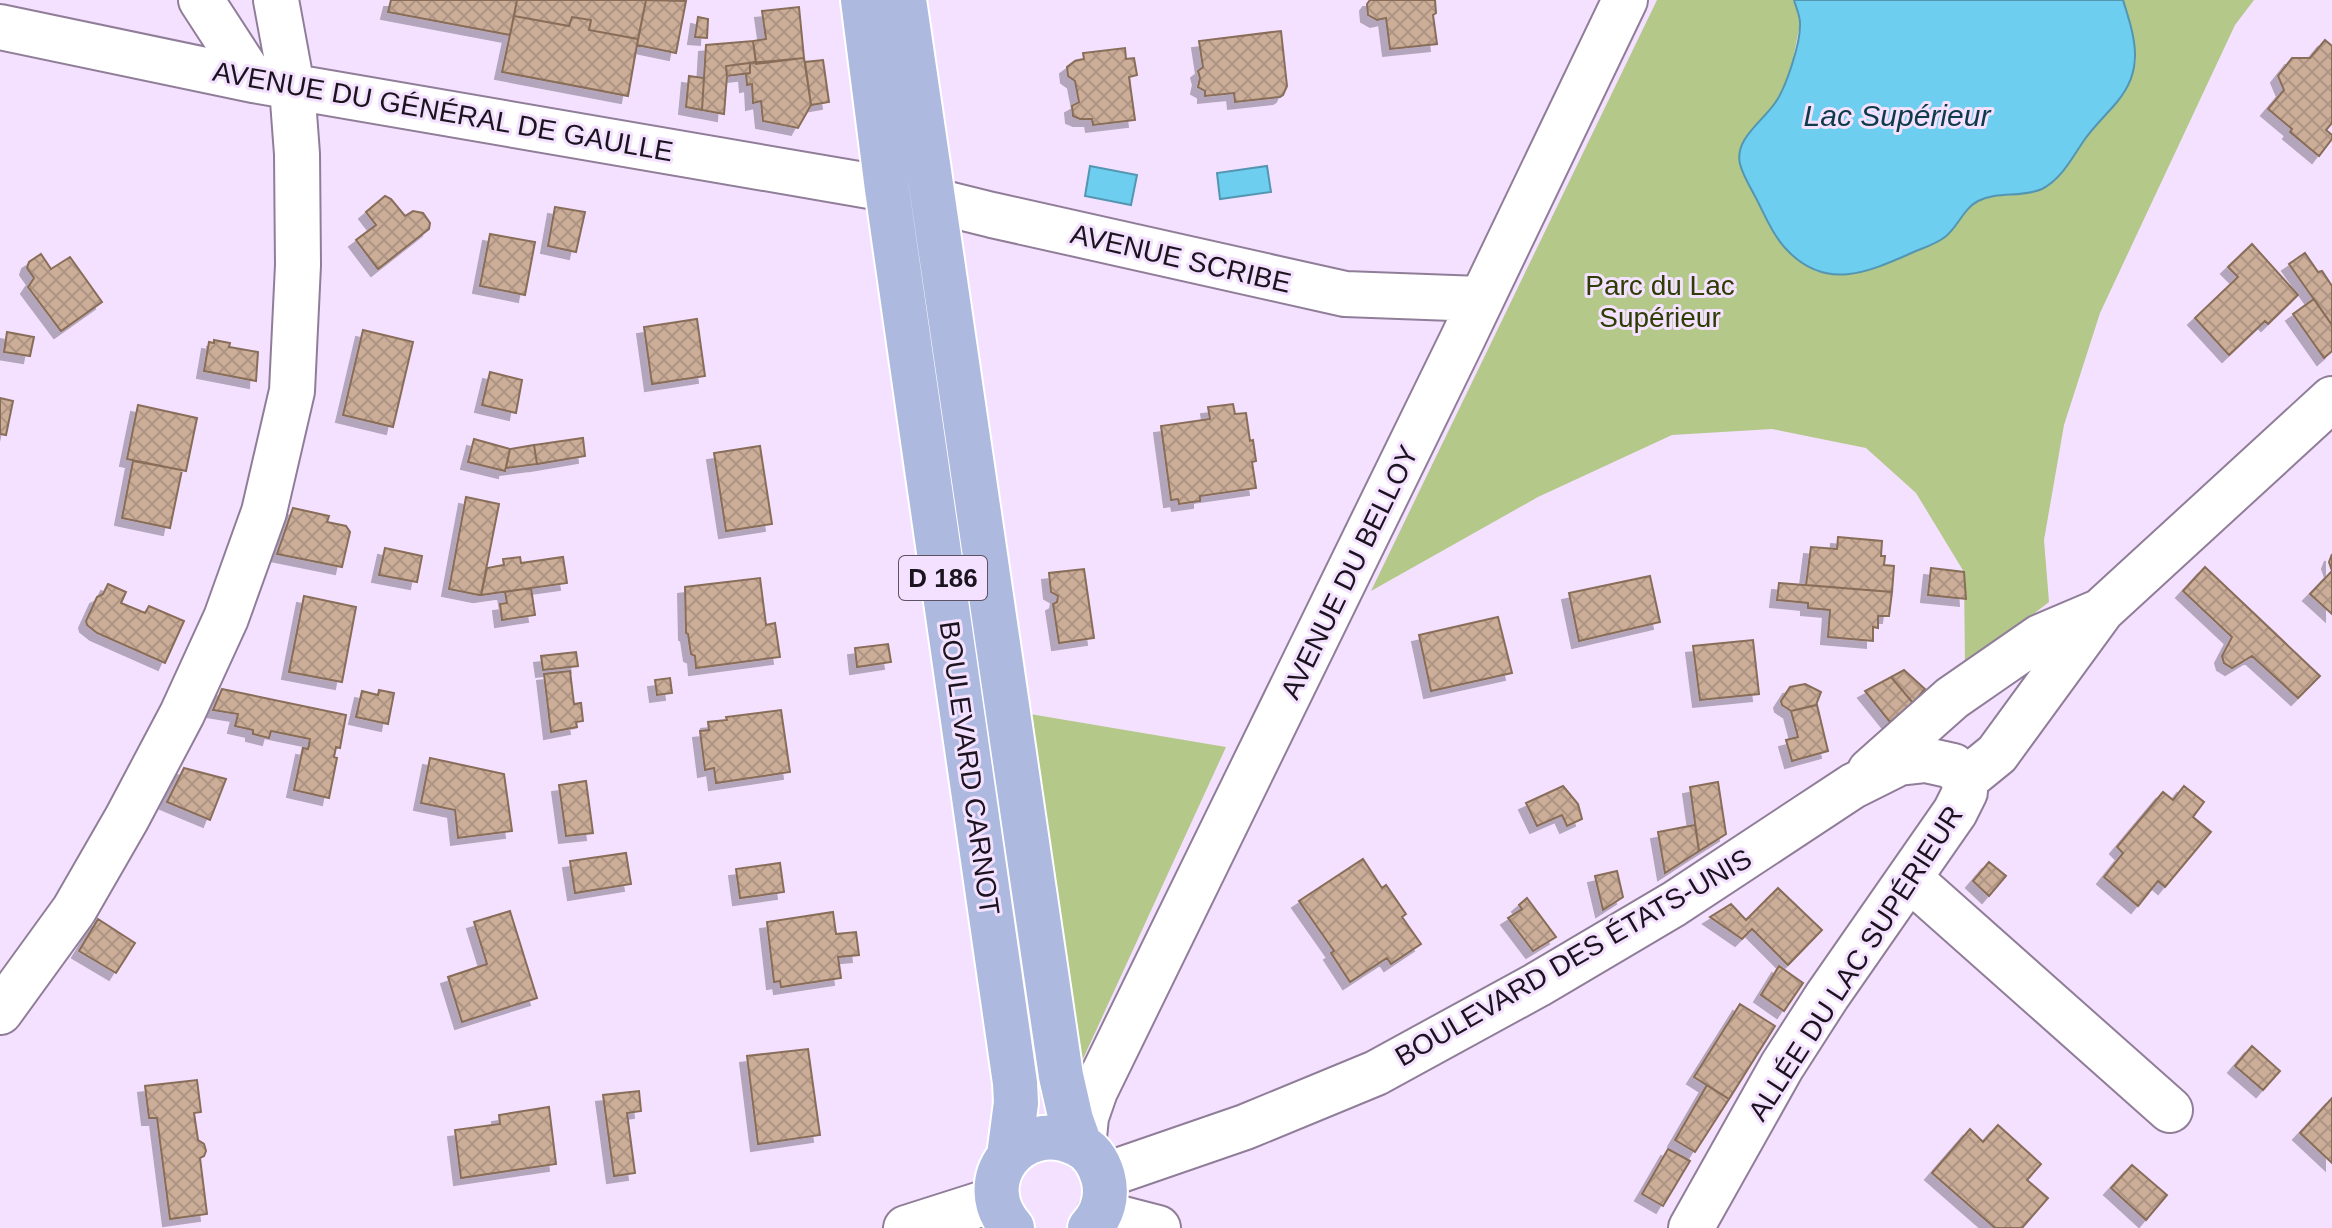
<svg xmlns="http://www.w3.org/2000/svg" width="2332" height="1228" viewBox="0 0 2332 1228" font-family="Arial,sans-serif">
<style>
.green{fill:#b3c889}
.water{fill:#6dcef0;stroke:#5496b1;stroke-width:2}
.building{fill:url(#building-cross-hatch);stroke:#886d59;stroke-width:2;filter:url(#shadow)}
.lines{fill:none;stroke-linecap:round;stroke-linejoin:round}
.minor-casing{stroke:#907e99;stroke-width:48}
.major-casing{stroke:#fff;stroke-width:48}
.minor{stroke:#fff;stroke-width:44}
.major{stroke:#aeb9df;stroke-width:44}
.labels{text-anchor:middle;stroke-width:6;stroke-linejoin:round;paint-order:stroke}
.shield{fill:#f4e1ff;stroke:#5c5262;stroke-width:2}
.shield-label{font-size:26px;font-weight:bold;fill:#1b141e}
.street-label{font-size:28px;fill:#1b141e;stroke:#f4e1ff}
.park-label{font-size:28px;fill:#2e3d03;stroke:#f4e1ff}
.water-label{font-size:30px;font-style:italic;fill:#0e3b49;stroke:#f4e1ff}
</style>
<defs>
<pattern id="building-cross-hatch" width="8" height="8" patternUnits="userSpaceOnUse" patternTransform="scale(2)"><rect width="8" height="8" fill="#cbad98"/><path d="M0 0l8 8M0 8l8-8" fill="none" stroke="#ae9483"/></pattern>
<filter id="shadow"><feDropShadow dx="-7" dy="7" stdDeviation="0" flood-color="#0004"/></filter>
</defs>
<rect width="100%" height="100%" fill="#f4e1ff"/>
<!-- green -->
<path class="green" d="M1657 0H1794L1800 24 1790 74 1776 102 1744 140 1739 162 1777 238 1815 271 1844 275 1872 269 1945 237 1972 205 1978 201 1988 196 2009 195 2050 184 2058 176 2092 130 2124 94 2136 61 2133 33 2123 0H2254L2235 25 2100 313 2064 425 2044 540 2049 602 1965 666 1964 572 1916 493 1866 448 1772 429 1672 435 1538 497 1371 591Z
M1030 714 1226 747 1082 1061Z"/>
<!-- water -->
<path class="water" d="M1794 0H2123C2135 38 2145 69 2117 102 2107 114 2095 125 2085 139 2073 156 2062 179 2042 189 2022 198 1998 191 1978 201 1963 209 1958 227 1945 237 1935 245 1919 249 1907 255 1866 273 1827 289 1790 253 1775 239 1767 220 1758 202 1752 190 1743 176 1740 164 1734 139 1763 121 1775 103 1786 88 1801 42 1800 23 1800 16 1796 7 1794 0Z
M1090 166 1137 175 1131 205 1085 196Z
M1267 166 1271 192 1220 199 1217 173Z"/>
<!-- building -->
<path class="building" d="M391 0H517L510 35 388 12Z
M517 0H646L638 39 589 30 591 20 572 17 569 26 514 16Z
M646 0 686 1 676 53 637 45Z
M1370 0H1435L1436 13 1433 15 1437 44 1390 49 1386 18 1377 20 1368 15 1367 4Z
M799 7 804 58 756 64 753 41 766 39 762 11Z
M514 16 569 26 572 17 591 20 589 30 638 39 628 96 502 72Z
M698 17 708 19 707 38 695 37Z
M1281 31 1287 86 1283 95 1280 97 1235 102 1234 93 1205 96V91L1198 87 1200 78 1198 71 1203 67 1199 41Z
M2325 40 2332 46V123L2326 130 2332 135V139L2319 156 2290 132 2292 129 2268 109 2284 90 2278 76 2292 58H2310Z
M753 41 756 62 726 66 727 76 724 114 702 110 706 45Z
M1125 48 1126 59 1134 58 1137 75 1129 77 1135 120 1093 125 1092 119H1080L1073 116 1072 106 1079 102 1075 81 1068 76 1067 67 1075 61 1084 59 1083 53Z
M804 58 811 105 798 128 763 121 761 101 753 103 752 84 747 85 746 74 750 73V63Z
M823 60 829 102 811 105 805 62Z
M750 63V73L727 76 726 66Z
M689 76 704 78 702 110 686 107Z
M385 196 391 199 405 216 413 211 423 213 430 223 429 229 378 269 356 240 376 225 366 212Z
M555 207 585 212 576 252 548 246Z
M490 234 535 242 525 295 480 286Z
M2252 244 2298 295 2268 324 2265 321 2229 355 2195 318 2238 277 2228 267Z
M2305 253 2318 272 2322 271 2332 286V325L2289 264Z
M41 254 51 269 70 257 102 302 61 331 28 287 34 278 27 268 29 262Z
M2314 299 2332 325V351L2324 358 2293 314Z
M697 319 705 376 652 384 644 327Z
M363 330 413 342 393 427 343 415Z
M7 332 34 337 30 356 4 352Z
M214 340 230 343 229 347 258 352 256 381 204 371 209 342 214 343Z
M490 372 522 380 516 413 482 405Z
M0 398 13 401 6 435 0 434Z
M1233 404 1235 414 1246 413 1250 441 1253 440 1256 461 1252 462 1256 488 1200 496V501L1179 504 1178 499 1171 500 1161 426 1210 419 1208 407Z
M138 405 197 418 186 471 127 459Z
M583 438 585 456 537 464 534 445Z
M474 439 510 449 505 471 468 462Z
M534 445 537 464 506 468 510 449Z
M760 446 772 524 726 531 714 453Z
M133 461 182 470 170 528 122 518Z
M466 497 499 504 481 595H479L449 589Z
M293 508 329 516 327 522 346 526 350 532 342 567 277 554Z
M1838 537 1882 541 1881 556H1885L1884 565 1894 566 1892 592 1806 585 1811 547 1837 549Z
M385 548 422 556 417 582 379 575Z
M2332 554V614L2310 594 2332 571 2329 562Z
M520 557 521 563 563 557 567 583 481 595 487 568 504 565 503 559Z
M2205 567 2320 676 2298 698 2252 656 2232 668 2224 663 2222 656 2232 637 2183 591Z
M1931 568 1964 572 1966 599 1928 595Z
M1084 569 1094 638 1059 643 1053 604 1057 602 1058 596 1051 592 1049 573Z
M1650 576 1660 622 1579 641 1569 593Z
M760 578 766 625 775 623 780 657 696 668 695 656 691 654 688 634 686 633 685 587Z
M1779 583 1892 592 1889 616H1878V628L1873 627V641L1828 637 1830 610 1808 608V603L1777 600Z
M108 584 126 592 121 603 145 613 149 606 184 621 165 663 97 633 87 625 86 621 97 597 103 594Z
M531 588 535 615 502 620 500 604 507 603 505 592Z
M304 596 356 607 342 682 289 672Z
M1498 617 1512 673 1431 691 1419 635Z
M1753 640 1759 694 1700 700 1693 646Z
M888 644 891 662 857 667 855 648Z
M576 652 578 666 543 670 541 656Z
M1904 670 1925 689 1913 703 1891 677Z
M570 671 574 704 581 703 583 721 576 722 577 727 551 732 544 674Z
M1891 677 1913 703 1890 722 1865 691Z
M670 678 672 693 657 695 655 680Z
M1805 684 1821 692 1816 705 1791 711 1782 705 1781 701 1790 687Z
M222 689 346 715 340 748 336 747 334 757 337 758 329 798 294 790 303 748 308 749 310 739 271 731 269 738 253 734V730L235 726 238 714 213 710Z
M379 690 394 693 388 724 356 717 362 691 378 695Z
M1817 705 1828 751 1792 761 1786 740 1798 737 1791 711Z
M781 710 790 772 716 783 714 768 705 770 700 731 709 730 708 722 727 720 726 717Z
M430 758 504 774 512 831 458 838 455 810 421 803Z
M184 768 226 779 210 820 167 802Z
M586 781 593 833 566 836 559 785Z
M1718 782 1726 834 1699 851 1690 787Z
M1563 786 1578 804 1582 819 1567 826 1562 815 1537 826 1526 803Z
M2184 786 2204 802 2193 817 2211 832 2165 887 2158 881 2138 906 2104 877 2123 853 2117 847 2163 792 2173 800Z
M1695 825 1699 851 1665 873 1658 832Z
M626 853 631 884 575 893 570 861Z
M1363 859 1382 888 1386 885 1406 914 1402 917 1421 944 1391 964 1387 958 1350 982 1331 953 1334 951 1299 901Z
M1989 862 2006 876 1989 896 1973 881Z
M780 863 784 892 740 898 736 869Z
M1617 871 1623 897 1603 910 1595 876Z
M1778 888 1822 930 1788 965 1752 929 1742 939 1710 917 1731 904 1746 920Z
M1527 898 1556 937 1533 951 1508 918 1522 909 1519 905Z
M510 911 537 998 462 1022 448 977 487 964 474 922Z
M833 912 836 934 856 932 859 955 838 957 841 978 781 987 780 981 774 982 767 922Z
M98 919 135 943 116 973 79 951Z
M1779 966 1803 983 1784 1011 1761 995Z
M1740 1004 1775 1026 1729 1099 1694 1077Z
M2252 1046 2280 1071 2263 1090 2235 1066Z
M808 1049 820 1135 758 1144 747 1056Z
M197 1080 201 1112 194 1113 198 1140 204 1144 206 1151 204 1156 200 1158 207 1214 170 1219 157 1118H149L145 1086Z
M1707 1085 1729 1099 1695 1152 1675 1140Z
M639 1091 641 1111 627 1113 635 1173 614 1176 603 1095Z
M2332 1098V1163L2300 1133Z
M549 1107 556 1164 461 1178 455 1130 500 1124 499 1115Z
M1998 1125 2041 1164 2027 1180 2048 1198 2022 1228H1995L1932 1173 1970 1129 1983 1142Z
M1668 1149 1690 1161 1663 1206 1642 1194Z
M2132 1165 2167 1195 2146 1220 2111 1188Z"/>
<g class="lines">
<!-- minor casing -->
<g class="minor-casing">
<path id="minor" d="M201 0 253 80
M0 27 253 80 887 189 992 215 1345 294 1480 299
M1870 771 1952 698 2040 637 2101 611
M1965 780 1997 754 2102 610 2332 399
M1910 879 2170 1110
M0 1012 74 910 127 818 182 714 226 618 264 512 292 391 298 265 297 154 292 87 276 0
M1083 1147 1086 1117 1095 1091 1461 342 1625 0
M1103 1176 1245 1127 1376 1073 1537 985 1674 904 1853 786 1899 763 1926 760 1953 766 1965 780
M1100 1213 1158 1228
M906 1228 997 1199
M1691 1228 1782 1066 1827 996 1955 812 1965 792V780"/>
</g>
<!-- major casing -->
<g class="major-casing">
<path id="major" d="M863 0 887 189 1015 1083 1016 1103 1009 1156
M904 0 1061 1076 1071 1120 1080 1145
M1012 1228C970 1181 1021 1117 1077 1144 1091 1150 1099 1163 1103 1177 1108 1196 1103 1214 1090 1228"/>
</g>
<!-- minor -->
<use href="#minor" class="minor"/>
<!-- major -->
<use href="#major" class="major"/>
</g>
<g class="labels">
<!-- shield labels -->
<rect class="shield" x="899" y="556" width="88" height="44" rx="6"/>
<g class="shield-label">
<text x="943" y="587">D 186</text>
</g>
<!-- street labels -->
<g class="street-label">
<text transform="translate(443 111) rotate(10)" y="10">AVENUE DU GÉNÉRAL DE GAULLE</text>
<text transform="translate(1181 258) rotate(13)" y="10">AVENUE SCRIBE</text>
<text transform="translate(1349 572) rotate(-64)" y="10">AVENUE DU BELLOY</text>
<text transform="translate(970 768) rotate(82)" y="10">BOULEVARD CARNOT</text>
<text transform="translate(1573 957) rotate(-30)" y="10">BOULEVARD DES ÉTATS-UNIS</text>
<text transform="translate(1855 963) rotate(-57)" y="10">ALLÉE DU LAC SUPÉRIEUR</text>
</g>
<!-- park labels -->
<g class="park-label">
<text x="1660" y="295">Parc du Lac<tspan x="1660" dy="32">Supérieur</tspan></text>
</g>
<!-- water labels -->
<g class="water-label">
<text x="1897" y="126">Lac Supérieur</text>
</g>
</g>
</svg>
